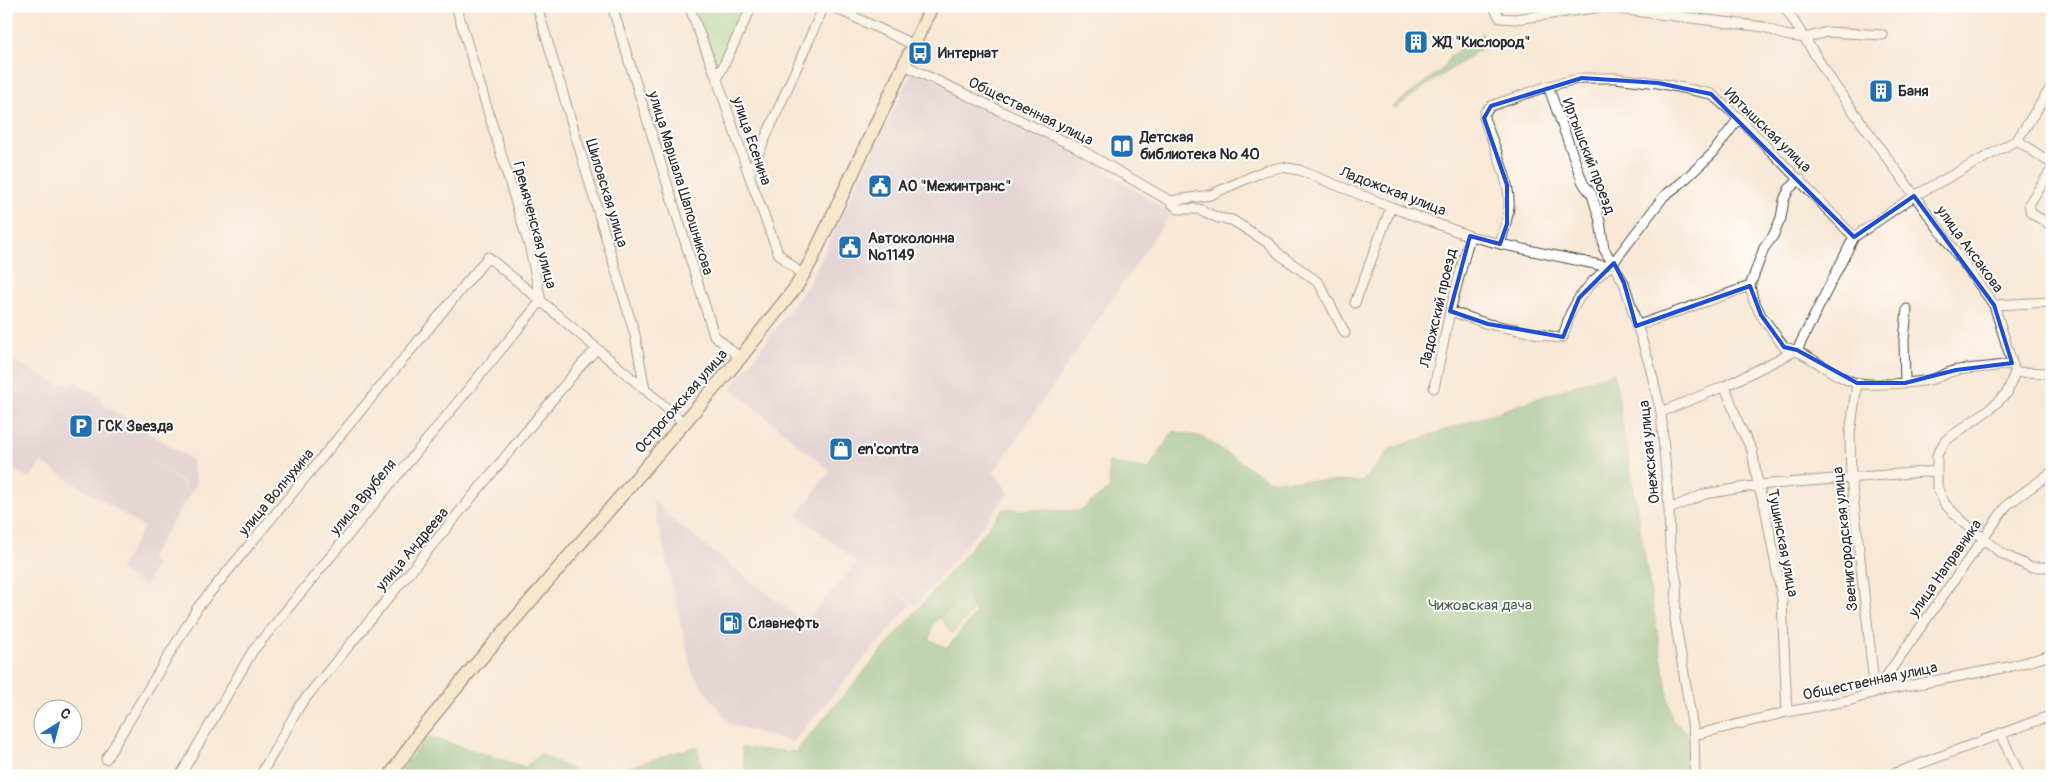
<svg xmlns="http://www.w3.org/2000/svg" width="2058" height="782" viewBox="0 0 2058 782" font-family="Pangolin,sans-serif">
<style>
.industrial{fill:#ccbed4}
.green{fill:#97dc95;stroke:#618460}
.forest{fill:#79bc7e;stroke:#527454;fill-rule:evenodd}
.lines{fill:none;stroke-linecap:round;stroke-linejoin:round}
.street-casing{stroke:#4a4744;stroke-width:11}
.secondary-casing{stroke:#4a4744;stroke-width:15}
.street{stroke:#fff;stroke-width:9}
.secondary{stroke:#f7e8c3;stroke-width:12}
.marked{fill:none;stroke:#1d4ed8;stroke-width:4;stroke-linejoin:round}
.labels{text-anchor:middle;stroke-width:4;stroke-linejoin:round;paint-order:stroke}
.poi-label{font-size:15px;font-weight:bold;fill:#2b2b2b;stroke:#fff;text-anchor:start}
.street-label{font-size:15px;fill:#2b2b2b;stroke:#fff}
.park-label{font-size:15px;fill:#4b604b;stroke:#fff}
</style>
<rect width="100%" height="100%" fill="#fff"/>
<filter id="ink" filterUnits="userSpaceOnUse"><feTurbulence type="fractalNoise" baseFrequency=".02" numOctaves="2"/><feDisplacementMap in="SourceGraphic" scale="10" xChannelSelector="R" yChannelSelector="G"/><feConvolveMatrix kernelMatrix="1 2 1 2 8 2 1 2 1" color-interpolation-filters="sRGB"/></filter>
<filter id="wash" filterUnits="userSpaceOnUse"><feTurbulence type="fractalNoise" baseFrequency=".0096" numOctaves="4" result="noise"/><feDisplacementMap in="SourceGraphic" scale="20" xChannelSelector="R" yChannelSelector="G"/><feGaussianBlur stdDeviation="1.12" result="paint"/><feColorMatrix in="noise" values="0 0 0 0 0 0 0 0 0 0 0 0 0 0 0 0 0 1.4 0 .05"/><feComposite in="paint" operator="in"/></filter>
<g filter="url(#wash)">
<rect width="100%" height="100%" fill="#f8e8d5"/>
<!-- industrial -->
<path class="industrial" d="M914 69 1012 118 1100 168 1171 213 994 472 1009 493 916 606 882 580 911 604 793 742 731 725 692 673 652 498 670 518 805 623 857 562 797 515 830 471 731 388 807 287Z
M6 357 60 385 75 382 98 396 104 405 191 459 197 484 191 492 183 487 185 483 122 444 183 483 182 487 191 493 150 558 157 565 145 585 119 570 144 527 41 462 30 478 15 470 6 484Z"/>
<!-- green -->
<path class="green" d="M695 6H750L718 71Z
M966 598 974 609 952 633 942 619Z"/>
<!-- forest -->
<path class="forest" d="M1482 33 1484 47 1424 87 1396 108 1392 107 1445 67 1450 56Z
M1614 372 1672 721 1688 732 1685 776H1672V773L1668 776H747L741 748 795 752 1004 509 1080 511 1110 488 1108 462 1149 469 1173 431 1202 437 1268 480 1362 482 1390 449ZM967 595 976 613 947 648 930 640 932 625Z
M427 736 525 767 541 754 585 776H397Z
M697 746 703 776H618L626 768Z"/>
</g>
<g filter="url(#ink)">
<g class="lines">
<!-- street casing -->
<g class="street-casing">
<path id="street" d="M456 6 530 249 541 301 683 422
M537 6 635 335 645 390
M612 6 714 335 740 358
M689 6 717 79 749 175 778 253 803 276
M831 6 914 45
M1493 6 1500 18 1515 19 1602 7 1764 27 1784 35 1805 38 1827 32 1883 35
M1784 6 1835 86 1994 305 2015 372 2007 393 1991 408 1945 441 1937 455V487L1945 504 1962 521 2001 553 2030 567H2052
M904 65 1074 146 1170 201 1178 209H1199L1218 218 1232 220 1270 244 1279 254 1319 283 1345 333
M717 79 752 6
M1548 86 1583 183 1592 195 1600 221 1604 249 1624 283 1649 363 1661 412 1669 509 1670 549 1677 583 1675 620 1694 735 1695 776
M2017 140 2052 164
M2052 169 2029 204 2031 213 2052 226
M749 175 824 6
M1800 179 1789 189 1784 200 1781 218 1773 236 1764 248 1750 286 1753 299 1761 315 1784 347C1811 353 1830 376 1856 383 1870 386 1919 383 1933 379 1942 376 1950 371 1958 370 1976 367 1995 368 2012 363
M1170 201 1210 195 1264 171 1282 167 1299 170 1391 207 1470 236 1500 244 1609 267
M1500 244C1504 231 1508 219 1509 206 1511 182 1492 141 1484 118L1485 112 1491 106 1548 86 1582 78H1615L1658 83 1711 94 1739 118 1854 237
M1355 303 1391 207
M1994 305 2052 302
M1450 311 1488 324 1559 338 1563 337 1570 314 1579 298 1594 280 1613 263 1664 196 1680 184 1713 153 1739 118
M1636 326 1750 286
M2015 372 2052 373
M1857 383 1850 434 1851 478 1875 692
M1905 383 1904 340 1907 309
M1725 386 1739 425 1752 450 1758 485 1765 507 1782 599 1787 712
M1434 388 1450 311 1470 236
M1661 412 1725 386 1797 350 1854 237 1914 196 2017 140 2052 86
M1669 509 1705 494 1758 485 1936 471
M1875 692 2007 505 2052 472
M2000 733 2020 776
M1694 735 1787 712 1851 700 1875 692 2008 667 2052 655
M106 759 198 607 488 257 541 301 252 652 180 776
M260 776 300 705 582 364 597 349
M1887 776 2052 715"/>
</g>
<!-- secondary casing -->
<g class="secondary-casing">
<path id="secondary" d="M390 776 419 733 471 670 740 358 796 287 811 261 932 6"/>
</g>
<!-- street -->
<use href="#street" class="street"/>
<!-- secondary -->
<use href="#secondary" class="secondary"/>
</g>
</g>
<!-- marked area -->
<path d="M0 0H2058V782H0ZM1582 78 1658 83 1711 94 1854 237 1914 196 1994 305 2012 363 1956 370 1905 383H1857L1797 350 1784 347 1761 315 1750 286 1636 326 1624 283 1614 263 1579 298 1563 337 1488 324 1450 311 1470 236 1500 244 1507 224V185L1484 118 1491 106Z" fill="#f8e8d5" fill-opacity=".55" fill-rule="evenodd"/>
<path class="marked" d="M1582 78 1658 83 1711 94 1854 237 1914 196 1994 305 2012 363 1956 370 1905 383H1857L1797 350 1784 347 1761 315 1750 286 1636 326 1624 283 1614 263 1579 298 1563 337 1488 324 1450 311 1470 236 1500 244 1507 224V185L1484 118 1491 106Z"/>
<!-- icons -->
<defs>
<g id="building-square" transform="scale(1.25)"><rect x="-9" y="-9" width="18" height="18" rx="4" fill="#1f6fb2" stroke="#fff"/><path d="M-4-6H4V6H1V3H-1V6H-4ZM-2.5-4.3h1.7v1.8h-1.7ZM.8-4.3h1.7v1.8H.8ZM-2.5-1h1.7V.8h-1.7ZM.8-1h1.7V.8H.8Z" fill="#fff"/></g>
<g id="bus-square" transform="scale(1.25)"><rect x="-9" y="-9" width="18" height="18" rx="4" fill="#1f6fb2" stroke="#fff"/><path d="M-5-6H5V4H4V6H2V4H-2V6H-4V4H-5ZM-3.5-4V0h7V-4ZM-3.5 1.2v1.5H-2V1.2ZM2 1.2v1.5H3.5V1.2Z" fill="#fff"/></g>
<g id="library-square" transform="scale(1.25)"><rect x="-9" y="-9" width="18" height="18" rx="4" fill="#1f6fb2" stroke="#fff"/><path d="M-6-4Q-3-5.5-.7-3.5V5Q-3 3-6 4ZM6-4Q3-5.5 .7-3.5V5Q3 3 6 4Z" fill="#fff"/></g>
<g id="civic-square" transform="scale(1.25)"><rect x="-9" y="-9" width="18" height="18" rx="4" fill="#1f6fb2" stroke="#fff"/><path d="M-.6-6.5H3V-4.5H.6V-3L4-1V1h2V6H-6V1h2V-1L-.6-3ZM-1.2 2.5V6h2.4V2.5Z" fill="#fff"/></g>
<g id="parking-square" transform="scale(1.25)"><rect x="-9" y="-9" width="18" height="18" rx="4" fill="#1f6fb2" stroke="#fff"/><path d="M-3.5-5.5H1a3.5 3.5 0 0 1 0 7H-1V5.5H-3.5ZM-1-3.4V-.6H.8a1.4 1.4 0 0 0 0-2.8Z" fill="#fff"/></g>
<g id="shop-square" transform="scale(1.25)"><rect x="-9" y="-9" width="18" height="18" rx="4" fill="#1f6fb2" stroke="#fff"/><path d="M-5-2.5h2.3a2.7 3.5 0 0 1 5.4 0H5L5.5 6h-11ZM-1.5-2.5h3a1.5 2.3 0 0 0-3 0Z" fill="#fff"/></g>
<g id="fuel-square" transform="scale(1.25)"><rect x="-9" y="-9" width="18" height="18" rx="4" fill="#1f6fb2" stroke="#fff"/><path d="M-5.5-6h7V0h2V4h1.3V-2.5L3-4.5l.8-.8L6-3V5H2.5V1h-1V6h-7ZM-4.2-4.7v3.2H.2V-4.7Z" fill="#fff"/></g>
</defs>
<g fill-rule="evenodd">
<use href="#building-square" x="1416" y="42"/>
<use href="#bus-square" x="920" y="53"/>
<use href="#building-square" x="1881" y="91"/>
<use href="#library-square" x="1122" y="146"/>
<use href="#civic-square" x="880" y="186"/>
<use href="#civic-square" x="850" y="247"/>
<use href="#parking-square" x="81" y="426"/>
<use href="#shop-square" x="841" y="449"/>
<use href="#fuel-square" x="731" y="623"/>
</g>
<g class="labels">
<!-- poi labels -->
<g class="poi-label">
<text x="1434" y="47">ЖД "Кислород"</text>
<text x="938" y="58">Интернат</text>
<text x="1898" y="96">Баня</text>
<text x="1140" y="142">Детская<tspan x="1140" dy="17">библиотека № 40</tspan></text>
<text x="898" y="191">АО "Межинтранс"</text>
<text x="868" y="243">Автоколонна<tspan x="868" dy="17">№1149</tspan></text>
<text x="98" y="431">ГСК Звезда</text>
<text x="858" y="454">en'contra</text>
<text x="748" y="628">Cлавнефть</text>
</g>
<!-- street labels -->
<g class="street-label">
<text transform="translate(1031 111) rotate(26)" y="5">Общественная улица</text>
<text transform="translate(1768 130) rotate(44)" y="5">Иртышская улица</text>
<text transform="translate(752 141) rotate(71)" y="5">улица Есенина</text>
<text transform="translate(1589 156) rotate(69)" y="5">Иртышский проезд</text>
<text transform="translate(681 183) rotate(73)" y="5">улица Маршала Шапошникова</text>
<text transform="translate(1393 191) rotate(21)" y="5">Ладожская улица</text>
<text transform="translate(607 193) rotate(73)" y="5">Шиловская улица</text>
<text transform="translate(535 225) rotate(75)" y="5">Гремяченская улица</text>
<text transform="translate(1970 249) rotate(54)" y="5">улица Аксакова</text>
<text transform="translate(1438 308) rotate(-77)" y="5">Ладожский проезд</text>
<text transform="translate(681 401) rotate(-49)" y="5">Острогожская улица</text>
<text transform="translate(1649 452) rotate(-96)" y="5">Онежская улица</text>
<text transform="translate(276 492) rotate(-50)" y="5">улица Волнухина</text>
<text transform="translate(363 497) rotate(-50)" y="5">улица Врубеля</text>
<text transform="translate(1845 539) rotate(-96)" y="5">Звенигородская улица</text>
<text transform="translate(1783 543) rotate(79)" y="5">Тушинская улица</text>
<text transform="translate(412 549) rotate(-50)" y="5">улица Андреева</text>
<text transform="translate(1945 568) rotate(-55)" y="5">улица Направника</text>
<text transform="translate(1870 681) rotate(-12)" y="5">Общественная улица</text>
</g>
<!-- park labels -->
<g class="park-label">
<text x="1480" y="610">Чижовская дача</text>
</g>
</g>
<!-- margin -->
<rect width="2058" height="782" fill="none" stroke="#fff" stroke-width="25"/>
<!-- north arrow -->
<g transform="translate(58 724) rotate(36)"><circle r="24" fill="#ffffff" stroke="#aaaaaa"/>
<path d="M0-4L9 19L0 12L-9 19Z" fill="#1f6fb2"/>
<text y="-8" font-size="14" font-weight="bold" text-anchor="middle" fill="#2b2b2b">С</text>
</g>
</svg>
